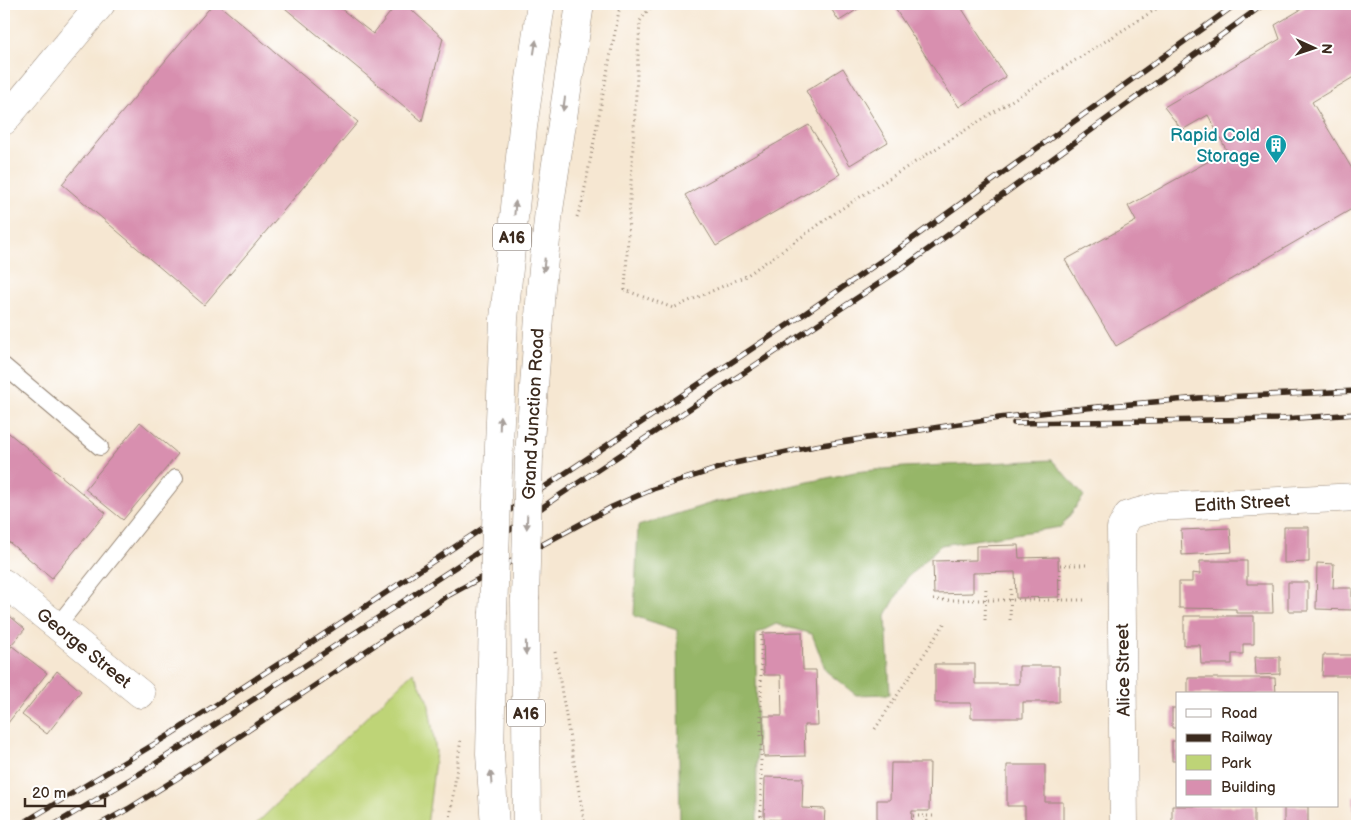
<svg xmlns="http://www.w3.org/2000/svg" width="1361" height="830" viewBox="0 0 1361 830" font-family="'Balsamiq Sans',sans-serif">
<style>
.green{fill:#bed477;stroke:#7c7f4a}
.forest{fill:#96b668;stroke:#687043}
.building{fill:#d88faf}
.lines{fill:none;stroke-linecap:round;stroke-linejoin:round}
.lane-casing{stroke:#988878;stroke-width:18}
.street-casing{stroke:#988878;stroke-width:29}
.highway-casing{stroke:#988878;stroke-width:29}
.path{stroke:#988878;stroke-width:3;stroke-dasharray:1 4;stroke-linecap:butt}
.lane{stroke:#fff;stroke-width:16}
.street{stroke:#fff;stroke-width:28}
.highway{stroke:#fff;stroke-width:28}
.rail-casing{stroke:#3b2a1e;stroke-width:5.5}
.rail{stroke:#fff;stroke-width:4;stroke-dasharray:11;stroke-linecap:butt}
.highway-bridge-casing{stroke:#988878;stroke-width:29;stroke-linecap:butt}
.highway-bridge{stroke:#fff;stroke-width:28}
.oneway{fill:#a79f9a}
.labels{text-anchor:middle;stroke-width:4;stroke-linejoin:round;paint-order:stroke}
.shield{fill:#fff;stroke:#766a62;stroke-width:1}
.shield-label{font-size:16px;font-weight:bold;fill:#3b2a1e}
.culture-label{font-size:18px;fill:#0d838f;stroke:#fff;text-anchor:end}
.street-label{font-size:18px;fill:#3b2a1e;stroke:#fff}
</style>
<rect width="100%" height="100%" fill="#fff"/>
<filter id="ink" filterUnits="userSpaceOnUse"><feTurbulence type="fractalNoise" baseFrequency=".02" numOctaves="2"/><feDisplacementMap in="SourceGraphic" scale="10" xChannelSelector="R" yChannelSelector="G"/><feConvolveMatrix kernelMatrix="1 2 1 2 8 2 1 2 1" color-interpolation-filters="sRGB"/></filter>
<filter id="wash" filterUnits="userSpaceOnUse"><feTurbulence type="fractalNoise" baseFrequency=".0096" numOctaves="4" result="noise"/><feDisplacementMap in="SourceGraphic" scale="20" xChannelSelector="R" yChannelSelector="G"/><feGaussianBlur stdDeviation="1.12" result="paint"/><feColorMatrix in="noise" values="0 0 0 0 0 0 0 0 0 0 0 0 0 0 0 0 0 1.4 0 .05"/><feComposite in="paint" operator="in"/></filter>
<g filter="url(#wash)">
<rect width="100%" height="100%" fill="#f6e7d2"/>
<!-- green -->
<path class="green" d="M413 672 428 700 436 752 427 826H254Z"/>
<!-- forest -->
<path class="forest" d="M1052 460 1084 496 1061 527 941 545 907 578 886 615 890 694 856 695 826 671 812 634 776 624 756 634 757 826H680L677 630 634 616 638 526 715 502 855 472 904 467Z"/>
<g id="blocks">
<!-- building -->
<path class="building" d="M213 4H218L358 122 204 305 62 184Z
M280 4H335L373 34 397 4H405L443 38 422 121Z
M828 4H866L839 21Z
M892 4H959L1006 77 959 107Z
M1310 4H1357V75L1312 102 1357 177V206L1116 346 1065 260 1136 221 1128 206 1227 151 1208 115 1182 130 1164 107 1280 39 1275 25Z
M843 68 888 142 850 165 806 91Z
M809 125 840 174 716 246 685 195Z
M140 422 178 454 123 520 85 489Z
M4 429 106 513 52 578 4 538Z
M1284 527H1309V562L1284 563Z
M1230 528 1232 552 1182 555 1181 530Z
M1018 545 1019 558 1058 557 1059 597 1016 598 1015 572 973 573V593L934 594 933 561 976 560V546Z
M1200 561H1247V584H1272L1273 613H1236V609L1179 608V582H1192V573L1200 574Z
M1317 563 1334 564 1333 588H1352V610L1316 609Z
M1288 582H1308V611H1288Z
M4 611 25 629 4 653Z
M1184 616H1254V644H1243V654H1232V664H1201L1200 645H1184Z
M802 632 803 670H816L818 725H804L805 756 764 757 763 716H782L781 675H764L763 633Z
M12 646 47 673 4 728V656Z
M1323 655H1357V676H1322Z
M1255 657H1280V674L1256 675Z
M935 664H975V684H1019V666H1059V702H1023V718H971V703H935Z
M57 671 81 691 47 734 22 715Z
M1188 678H1275L1276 694H1188Z
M1172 708H1177V728H1172Z
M1172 741H1177V761H1172Z
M891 763H930L929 811H912L911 826H877V800H890Z
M1007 765H1045V802H1063V826H1025V806H1007Z
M765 777 803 778 802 808 825 809 824 826H781V820L764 819Z
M1353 796H1357V826H1354Z
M1172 806H1254V826H1172Z
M1284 806H1308V826H1284Z"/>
</g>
</g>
<g filter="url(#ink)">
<use href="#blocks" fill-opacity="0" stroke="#988878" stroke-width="1"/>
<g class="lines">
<!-- lane casing -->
<g class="lane-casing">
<path id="lane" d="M4 366 100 447
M57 626 175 478"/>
</g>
<!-- street casing -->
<g class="street-casing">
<path id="street" d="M4 121 101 4
M4 583 141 694
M1124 826 1121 528 1128 515 1157 507 1357 497"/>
</g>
<!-- highway casing -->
<g class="highway-casing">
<path id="highway" d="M529 456 541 289 549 210 580 4
M498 471 504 319 523 127 541 4
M525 599 527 826
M493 614 490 754 495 826"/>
</g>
<!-- path -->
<path class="path" d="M653 4 640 21 625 290 673 308 746 276 841 209 1164 4
M577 217 582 203 619 11 625 4
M933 600H1087
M1060 600V565H1086
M985 620 986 585
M1010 620 1011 586
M761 635V826
M555 652 585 826
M875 729 946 621
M913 816H927
M449 826 461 738
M927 826V816H935"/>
<!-- lane -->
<use href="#lane" class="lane"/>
<!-- street -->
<use href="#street" class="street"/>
<!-- highway -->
<use href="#highway" class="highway"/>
<!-- rail casing -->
<g class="rail-casing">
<path id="rail" d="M1014 423 1283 419 1357 414
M18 826 171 734 303 648 804 314 894 252 1236 4
M52 826 144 771 321 655 480 551 560 495 778 350 904 267 1264 4
M97 826 128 809 176 779 449 595 612 507 653 489 735 463 815 446 999 418 1075 409 1199 398 1357 391"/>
</g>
<!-- rail -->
<use href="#rail" class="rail"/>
<!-- highway-bridge casing -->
<g class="highway-bridge-casing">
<path id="highway-bridge" d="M525 599 529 456
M493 614 498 471"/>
</g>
<!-- highway-bridge -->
<use href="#highway-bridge" class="highway-bridge"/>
</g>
<!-- one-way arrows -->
<defs><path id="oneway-solid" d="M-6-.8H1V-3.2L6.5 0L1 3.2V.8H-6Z" transform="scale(1.25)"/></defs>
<g class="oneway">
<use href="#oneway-solid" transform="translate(535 47) rotate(-81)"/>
<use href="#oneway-solid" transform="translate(564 104) rotate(98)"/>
<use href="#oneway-solid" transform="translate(515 208) rotate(-85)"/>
<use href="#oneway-solid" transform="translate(544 265) rotate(96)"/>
<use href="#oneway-solid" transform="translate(500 423) rotate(-88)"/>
<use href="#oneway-solid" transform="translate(527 522) rotate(92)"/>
<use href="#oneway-solid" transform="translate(526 648) rotate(89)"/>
<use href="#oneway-solid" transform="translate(491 778) rotate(-94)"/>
</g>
</g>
<!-- icons -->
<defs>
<g id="building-pin" transform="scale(1.125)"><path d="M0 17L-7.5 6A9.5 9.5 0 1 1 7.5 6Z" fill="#0f9aa8" stroke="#fff"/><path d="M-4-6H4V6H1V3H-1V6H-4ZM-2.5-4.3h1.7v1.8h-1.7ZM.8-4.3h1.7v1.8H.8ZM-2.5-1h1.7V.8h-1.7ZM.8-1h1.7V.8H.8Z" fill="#fff"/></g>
</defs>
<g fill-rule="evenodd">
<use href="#building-pin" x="1276" y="145"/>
</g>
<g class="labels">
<!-- shield labels -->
<g class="shield">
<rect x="493" y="223.5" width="38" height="27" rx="4"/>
<rect x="507" y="699.5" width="38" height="27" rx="4"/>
</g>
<g class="shield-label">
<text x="512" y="243">A16</text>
<text x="526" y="719">A16</text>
</g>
<!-- culture labels -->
<g class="culture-label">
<text x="1260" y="141">Rapid Cold<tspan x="1260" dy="21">Storage</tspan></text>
</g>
<!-- street labels -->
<g class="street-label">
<text transform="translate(533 414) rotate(-87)" y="6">Grand Junction Road</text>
<text transform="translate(1242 503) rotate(-3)" y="6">Edith Street</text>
<text transform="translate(84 648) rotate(39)" y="6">George Street</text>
<text transform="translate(1123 670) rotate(-91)" y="6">Alice Street</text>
</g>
</g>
<!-- margin -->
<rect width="1361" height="830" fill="none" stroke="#fff" stroke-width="20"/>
<!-- legend -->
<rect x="1176" y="692" width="162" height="115" fill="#ffffff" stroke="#b1aaa5"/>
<rect x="1186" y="709" width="25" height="8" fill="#ffffff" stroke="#b1aaa5"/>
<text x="1221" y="718" font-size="15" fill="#3b2a1e">Road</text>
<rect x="1186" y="734" width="25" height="8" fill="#3b2a1e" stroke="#b1aaa5"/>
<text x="1221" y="742" font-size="15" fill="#3b2a1e">Railway</text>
<rect x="1186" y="755" width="25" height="15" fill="#bed477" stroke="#b1aaa5"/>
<text x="1221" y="768" font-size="15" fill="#3b2a1e">Park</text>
<rect x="1186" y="780" width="25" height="15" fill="#d88faf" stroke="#b1aaa5"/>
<text x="1221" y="792" font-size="15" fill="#3b2a1e">Building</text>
<!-- north arrow -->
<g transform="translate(1314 48) rotate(93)" stroke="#ffffff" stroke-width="4" paint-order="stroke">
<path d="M0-4L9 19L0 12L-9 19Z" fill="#3b2a1e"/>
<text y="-8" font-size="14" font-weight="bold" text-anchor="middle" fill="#3b2a1e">N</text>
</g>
<!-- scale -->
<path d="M25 798v8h80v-8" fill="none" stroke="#3b2a1e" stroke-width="2.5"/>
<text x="32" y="798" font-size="15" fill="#3b2a1e" stroke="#ffffff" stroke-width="4" paint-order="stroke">20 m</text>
</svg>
